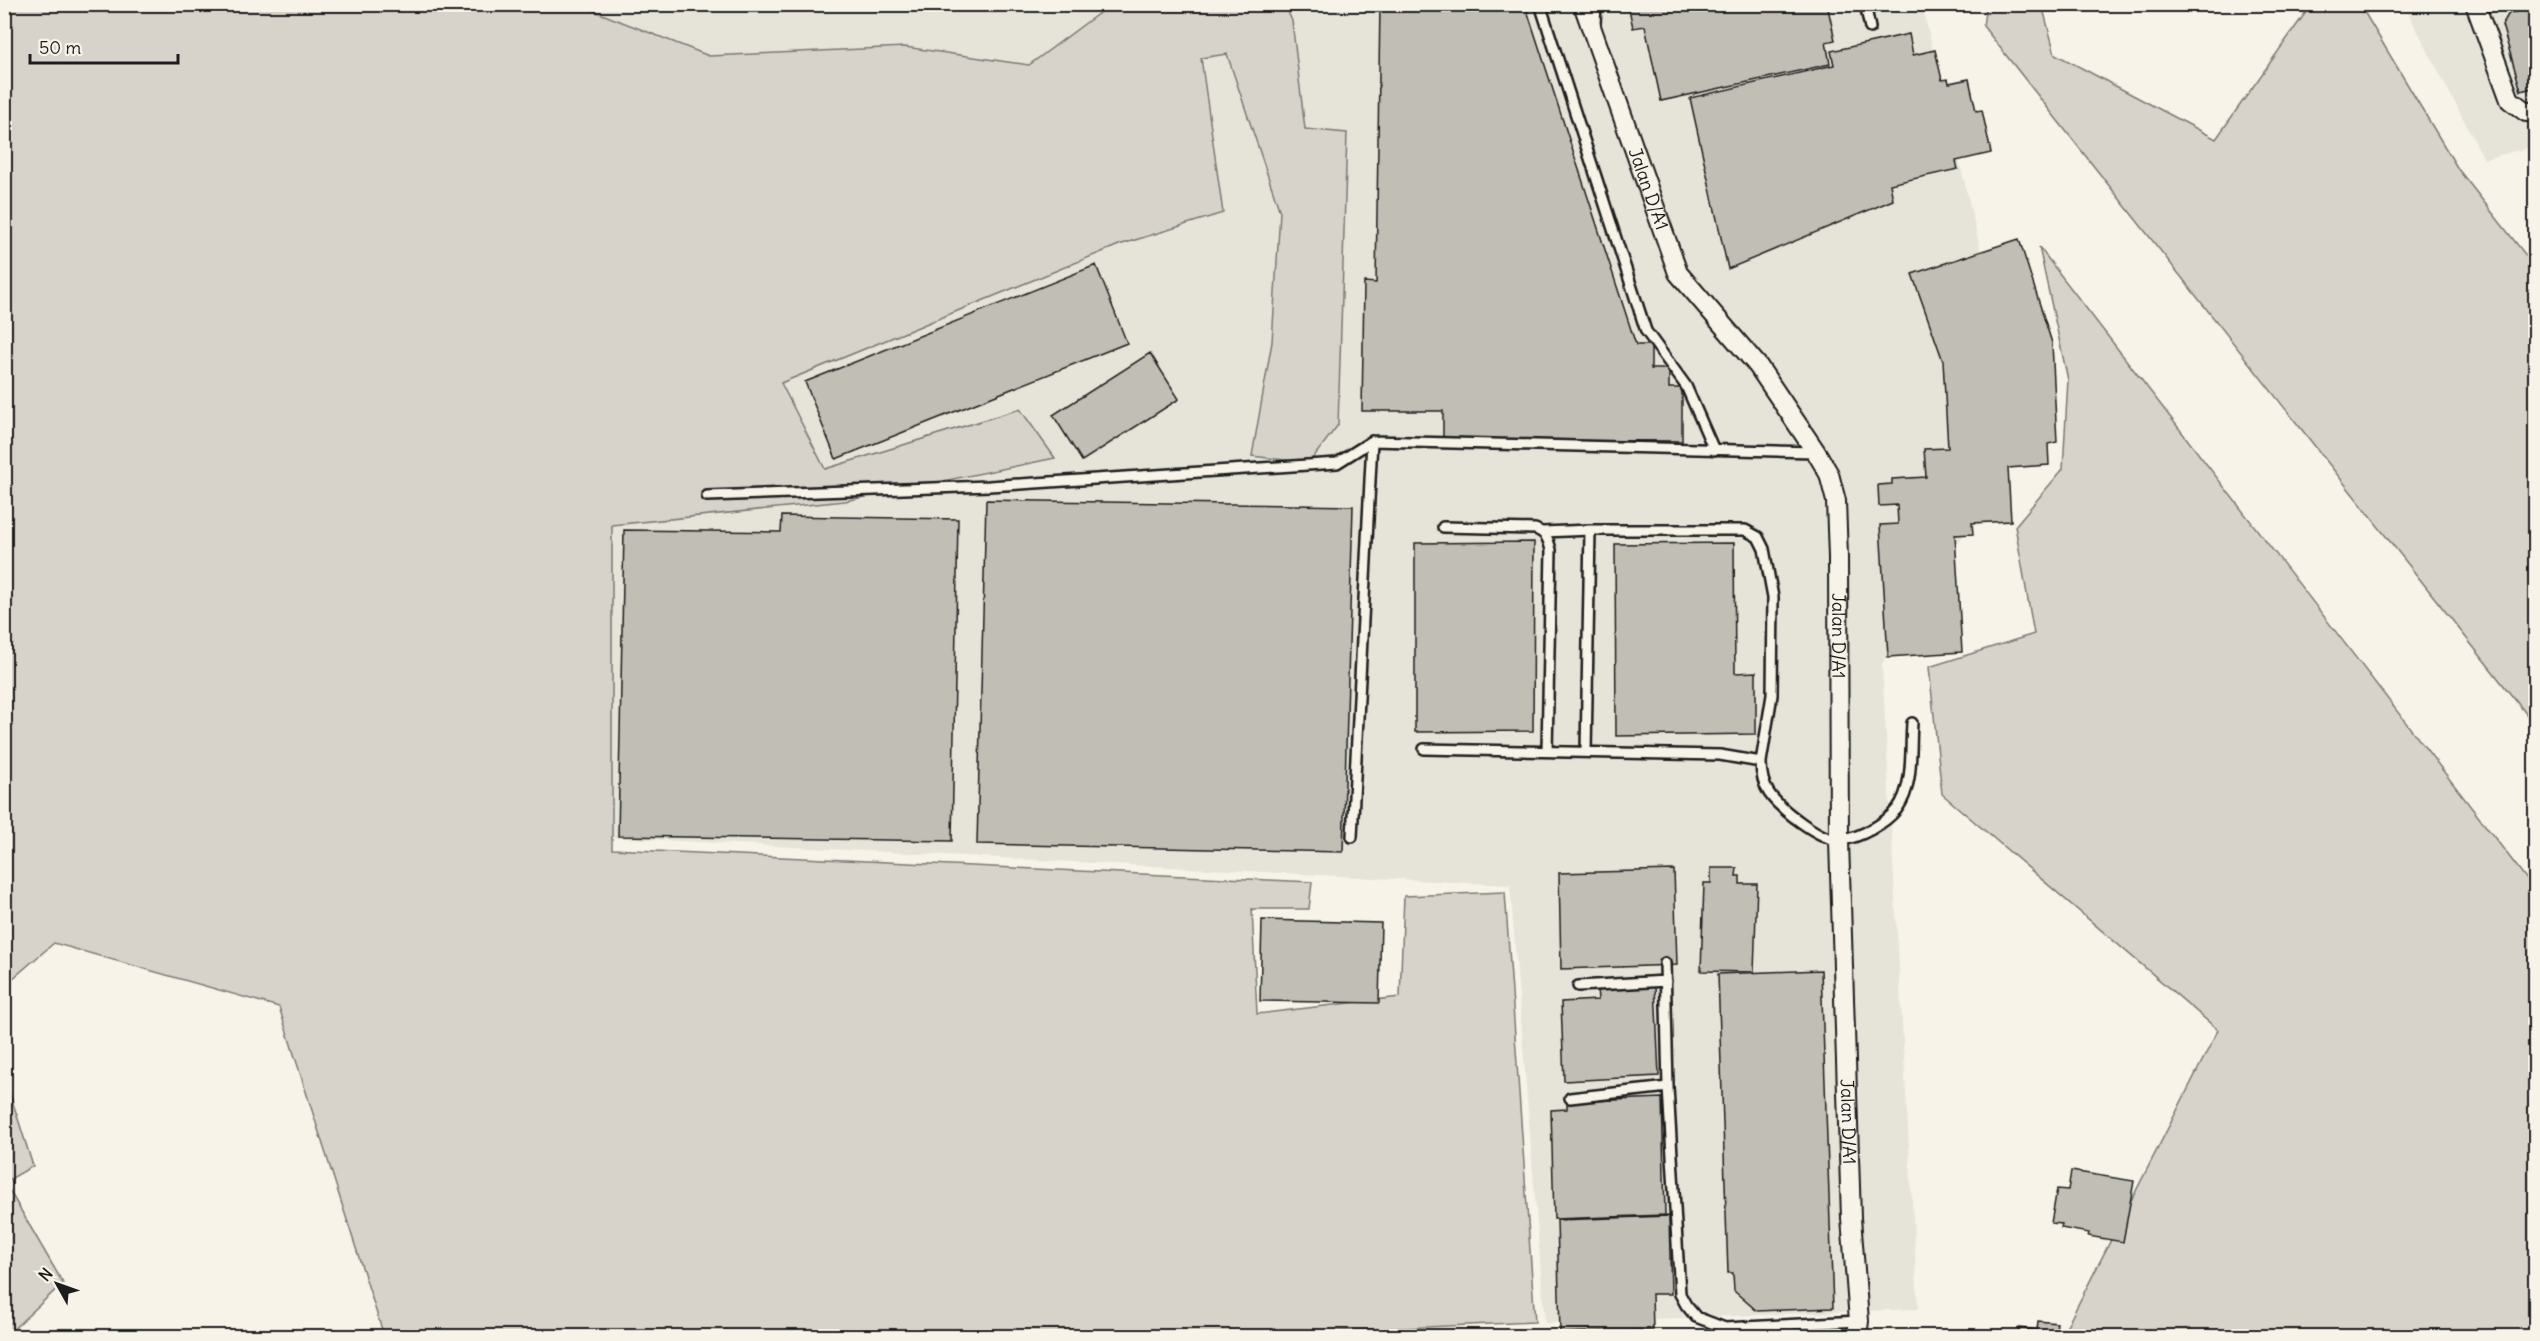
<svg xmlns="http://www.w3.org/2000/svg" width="2540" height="1341" viewBox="0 0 2540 1341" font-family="Delius,sans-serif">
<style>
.built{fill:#e6e3d9}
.green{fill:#d7d3cb;stroke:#7a7874;stroke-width:1.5}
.building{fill:#c0beb5;stroke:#1c1c1c;stroke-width:1.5}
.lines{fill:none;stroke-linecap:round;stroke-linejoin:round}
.service-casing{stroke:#1c1c1c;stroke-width:14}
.minor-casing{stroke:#1c1c1c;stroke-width:22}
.service{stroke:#f7f3e8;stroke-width:9}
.minor{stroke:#f7f3e8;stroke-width:18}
.labels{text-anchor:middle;stroke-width:4.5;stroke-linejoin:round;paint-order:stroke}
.street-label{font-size:18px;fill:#1c1c1c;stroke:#f7f3e8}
</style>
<rect width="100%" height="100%" fill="#f7f3e8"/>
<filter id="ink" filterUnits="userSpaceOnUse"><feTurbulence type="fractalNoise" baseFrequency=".0167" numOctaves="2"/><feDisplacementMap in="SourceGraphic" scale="12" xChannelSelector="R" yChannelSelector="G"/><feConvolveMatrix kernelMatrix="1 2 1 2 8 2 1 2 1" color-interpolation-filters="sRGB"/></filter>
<g filter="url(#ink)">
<!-- built -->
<path class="built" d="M542 5H1922L2025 436 1882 664 1918 1309 1545 1323 1510 885 548 834Z
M2404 5H2535V146L2484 159Z"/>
<!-- green -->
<path class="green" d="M5 5H579L709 56 905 47 1029 65 1110 5H1285L1292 21 1305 129 1347 133 1338 425 1309 463 1252 456 1272 342 1280 212 1227 54 1201 58 1223 213 1119 245 781 383 825 469 1020 409 1055 458 845 501 612 525V849L1312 882 1309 909H1252L1257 1014 1400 997 1404 896 1505 892 1535 1322 1228 1336H384L279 1007 54 943 5 985Z
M1986 5H2042L2055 54 2216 139 2311 5H2360L2458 169 2535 267V725L1983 26Z
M2039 247 2535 890V1336H2062L2218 1030 1942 794 1929 667 2034 634 2015 526 2063 469 2068 380Z
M5 1078 33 1166 5 1182H4Z
M5 1183 63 1283 6 1336H4Z"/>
<!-- building -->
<path class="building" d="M1380 4H1525L1636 345H1651V369H1669V388H1682V441L1443 440V411H1362L1364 282 1376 283Z
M1628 4H1827L1835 40 1826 42 1830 64 1661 101 1645 26 1633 28Z
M2062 4H2081L2065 12Z
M2533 8 2536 18V87L2521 91 2502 25 2509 13Z
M1909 34 1913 55 1935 50 1942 80 1948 79 1949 83 1969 79 1976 111 1982 110 1991 153 1956 161 1958 169 1890 184 1893 200 1728 269 1690 98 1834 65 1831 51Z
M2019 239 2052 343 2057 442 2048 444 2049 465 2008 468 2011 521 1972 523 1973 534 1955 535 1962 652 1888 657 1880 525 1898 524 1897 505 1879 506 1878 485 1892 484V479L1926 477 1924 449 1948 448 1943 361 1912 274Z
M1096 265 1127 343 836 459 805 382Z
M1150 353 1179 399 1082 461 1053 415Z
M986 500 1353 506 1343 852 977 844Z
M782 516 958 519 952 841 618 836 624 530 781 532Z
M1534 542 1533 731 1415 732V543Z
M1734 543 1735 673 1756 672V734L1616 736 1615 544Z
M1711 868H1737L1736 876H1740V884H1757L1754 972 1701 971 1704 883H1711Z
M1674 870 1677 965 1561 969 1559 873Z
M1262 920 1381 923 1379 1003 1260 1001Z
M1821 970 1833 1308 1757 1311 1734 1291 1733 1273H1728L1718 974Z
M1655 986 1659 1076 1564 1081 1561 1002 1598 1000 1597 988Z
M1662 1098 1665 1215 1554 1219 1551 1110 1567 1109V1102Z
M2071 1171 2134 1181 2123 1242 2088 1236 2089 1233 2061 1228 2062 1224 2051 1223 2057 1189 2068 1190Z
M1669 1216 1671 1294H1652L1653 1330 1560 1333 1557 1220Z
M2038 1321 2057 1323 2055 1336H2019V1328L2037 1330Z"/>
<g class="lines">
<!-- service casing -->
<g class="service-casing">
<path id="service" d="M1540 4 1646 331 1686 386 1714 450
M1865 4 1870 28
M1595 24 1596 4
M707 496 989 486 1337 463 1372 441 1816 452
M1443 527 1535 529C1546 533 1548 538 1551 550L1547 751
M1590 530H1745L1758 537 1764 549 1773 597 1772 695 1761 762
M1543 532 1590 530 1586 752
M1424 749 1720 755 1761 762C1761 773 1763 784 1769 793 1779 808 1822 842 1841 840 1859 838 1885 824 1897 809 1914 787 1910 750 1912 723
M1352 837 1372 441
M1665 963 1668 1087 1680 1294 1686 1305 1696 1317 1725 1328 1859 1321
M1578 986 1666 981
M1570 1098 1668 1087"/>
</g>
<!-- minor casing -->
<g class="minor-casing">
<g id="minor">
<path id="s1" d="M1583 4 1678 273 1758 366 1816 452 1829 474 1836 501 1838 557 1839 841 1851 1218 1859 1321 1857 1336"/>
<path d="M2475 4 2510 100 2526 112H2536"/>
</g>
</g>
<!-- service -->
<use href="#service" class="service"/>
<!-- minor -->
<use href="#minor" class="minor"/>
</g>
</g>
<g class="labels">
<!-- street labels -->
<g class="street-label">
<text dy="6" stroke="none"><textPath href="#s1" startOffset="196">Jalan D/A1</textPath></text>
<text dy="6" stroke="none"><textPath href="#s1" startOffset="700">Jalan D/A1</textPath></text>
<text dy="6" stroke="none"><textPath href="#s1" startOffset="1186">Jalan D/A1</textPath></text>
</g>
</g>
<!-- margin -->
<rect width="2540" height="1341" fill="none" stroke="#f7f3e8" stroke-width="24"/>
<rect x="12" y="12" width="2516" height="1317" fill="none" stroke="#1c1c1c" stroke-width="2" filter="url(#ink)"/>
<!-- north arrow -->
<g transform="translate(57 1284) rotate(310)" stroke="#f7f3e8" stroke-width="4.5" paint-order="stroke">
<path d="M0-4.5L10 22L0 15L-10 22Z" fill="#1c1c1c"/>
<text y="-9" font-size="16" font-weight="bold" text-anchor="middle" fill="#1c1c1c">N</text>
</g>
<!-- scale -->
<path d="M30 54v9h148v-9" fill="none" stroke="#1c1c1c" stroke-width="3"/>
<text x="39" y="54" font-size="18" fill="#1c1c1c" stroke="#f7f3e8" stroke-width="4.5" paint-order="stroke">50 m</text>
</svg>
